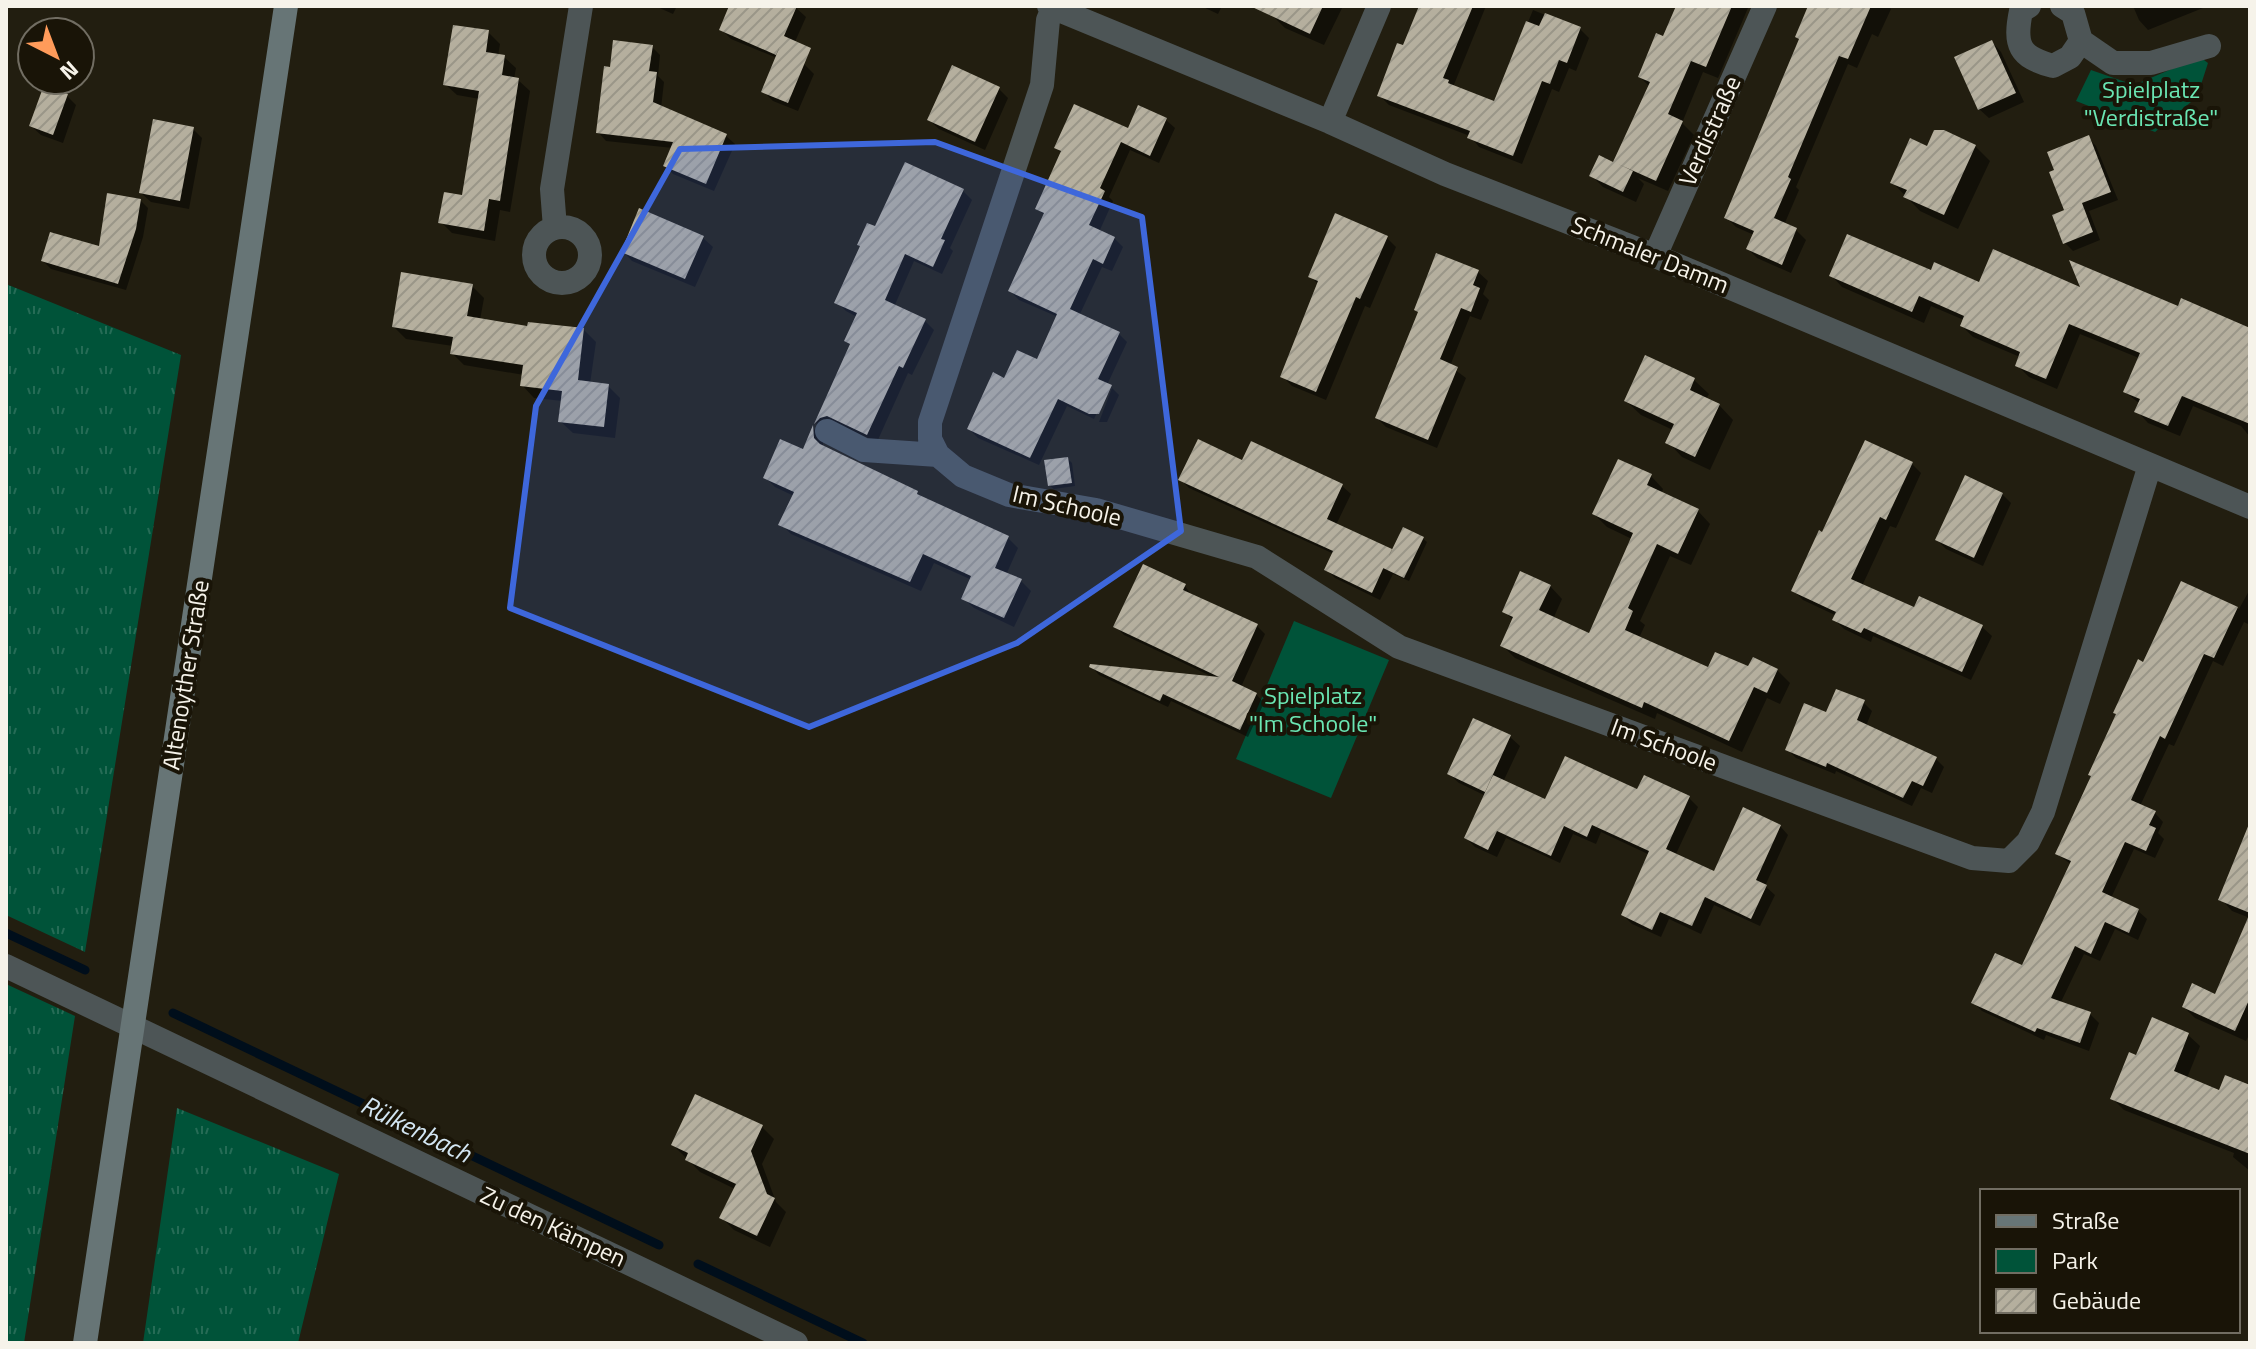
<svg xmlns="http://www.w3.org/2000/svg" width="2256" height="1349" viewBox="0 0 2256 1349" font-family="'Titillium Web',sans-serif">
<style>
.grass{fill:url(#grass-tufts)}
.park{fill:#005339}
.shadow{fill:#0007}
.lines{fill:none;stroke-linecap:round;stroke-linejoin:round}
.stream{stroke:#000e1b;stroke-width:9}
.building{fill:url(#building-hatch)}
.minor{stroke:#4d5556;stroke-width:24}
.secondary{stroke:#677576;stroke-width:24}
.marked{fill:#3e67db;fill-opacity:0.2;stroke:#3e67db;stroke-width:6;stroke-linejoin:round}
.labels{text-anchor:middle;stroke-width:8;stroke-linejoin:round;paint-order:stroke}
.park-label{font-size:24px;fill:#6ae6b3;stroke:#191407}
.street-label{font-size:24px;fill:#f6f3ea;stroke:#191407}
.water-label{font-size:26px;font-style:italic;fill:#d3e6f3;stroke:#191407}
</style>
<defs>
<pattern id="grass-tufts" width="24" height="20" patternUnits="userSpaceOnUse" patternTransform="scale(2)"><rect width="24" height="20" fill="#005339"/><path d="M3 7l-1-3M5 7V3M7 7l1-3M15 17l-1-3M17 17v-4M19 17l1-3" fill="none" stroke="#266c56"/></pattern>
<pattern id="building-hatch" width="6" height="6" patternUnits="userSpaceOnUse" patternTransform="scale(2)"><rect width="6" height="6" fill="#b5af9e"/><path d="M-1 1l2-2M0 6l6-6M5 7l2-2" fill="none" stroke="#9a9688"/></pattern>
</defs>
<rect width="100%" height="100%" fill="#221e10"/>
<!-- grass -->
<path class="grass" d="M6 284 181 355 85 952 6 915Z
M6 984 75 1016 24 1343H6Z
M177 1108 339 1174 298 1343H143Z"/>
<!-- park -->
<path class="park" d="M2200 57 2208 63 2197 97 2155 132 2076 101 2091 70 2134 85Z
M1294 621 1389 660 1331 798 1236 759Z"/>
<!-- shadow -->
<path class="shadow" d="M655 6H677L673 14Z
M731 6H794L806 17 786 62 804 64 814 74 798 111 773 101 763 91 777 58 731 39 721 29Z
M1201 6H1222L1218 14Z
M1276 6H1343L1324 45 1285 28 1272 15Z
M1421 6H1486L1453 87 1495 103 1533 10 1580 29 1589 38 1576 71 1569 68 1559 92 1552 89 1522 164 1479 147 1470 136 1389 105 1379 95 1404 48Z
M1678 6H1747L1748 8 1718 78 1703 72 1682 123 1694 135 1668 191 1638 178 1644 184 1636 202 1603 187 1591 175 1614 164 1650 87 1640 77 1664 38Z
M1818 6H1888L1891 9 1878 37 1872 34 1857 68 1848 64 1796 187 1799 190 1784 225 1796 230 1806 240 1791 273 1757 258 1748 249 1754 235 1736 227 1726 217Z
M2133 6H2208L2148 30 2139 20Z
M488 32 500 44 498 56 504 57 516 68 514 79 518 80 530 91 510 212 500 210 495 241 452 233 441 222 464 198 480 99 457 95 445 84Z
M1992 42 2001 52 2024 102 1989 118 1979 109Z
M652 47 660 55 658 76 664 82 661 108 726 136 735 144 714 191 673 174 665 166 673 148 606 141 598 132 611 69Z
M999 89 1008 98 985 150 939 129 929 120Z
M67 96 76 105 63 143 41 135 31 126Z
M1166 120 1175 128 1159 163 1130 150 1109 197 1113 201 1099 232 1114 238 1123 247 1112 271 1102 267 1079 316 1119 334 1127 342 1107 385 1112 388H1108L1094 419 1067 406 1039 465 978 438 969 429 1005 380 1038 362 1058 317 1019 300 1010 291 1045 216 1038 209 1062 154 1056 147Z
M193 129 202 138 189 209 151 202 141 193Z
M2088 138 2096 146 2118 200 2089 211 2100 240 2073 251 2065 243 2068 211 2057 171Z
M1975 146 1990 161 1958 229 1920 211 1892 182 1928 148Z
M963 191 972 200 950 248 953 251 942 274 914 261 894 307 925 321 934 330 912 375 908 373 877 442 837 424 824 431 816 423 851 346 846 341 857 317 846 311 837 302 876 229Z
M140 200 148 208 143 237 126 290 51 269 43 261 100 248Z
M703 238 713 247 695 287 632 261 623 251Z
M1387 238 1396 247 1370 308 1365 306 1326 400 1292 386 1282 376 1319 285 1310 276Z
M1478 272 1488 281 1483 294 1489 300 1481 320 1470 316 1450 366 1466 378 1437 448 1386 427 1377 418Z
M1932 273 1980 285 2083 290 2250 335V437L2241 426 2193 406 2180 436 2148 423 2137 411 2140 404 2125 392 2139 358 2080 334 2057 389 2029 377 2017 365 2020 357 1973 337 1962 326 1964 320 1931 306 1924 323 1842 287 1831 275Z
M472 286 484 298 480 320 529 329 584 330 596 342 590 384 608 386 620 398 615 438 573 433 560 421 563 401 534 398 522 385 524 375 464 365 452 353 453 346 406 339 394 327Z
M1694 380 1709 394 1706 399 1719 405 1733 420 1710 470 1682 457 1668 442 1673 430 1641 415 1626 401Z
M1112 388 1119 395 1107 422H1099Z
M814 429 823 437V448L917 493 925 500 1008 538 1018 548 1006 575 1021 581 1031 591 1014 627 974 608 963 598 972 580 934 563 921 591 791 534 781 524 794 496 775 487 765 477 804 452Z
M1068 459 1072 463 1075 486 1054 489 1049 485Z
M1243 462 1342 486 1351 494 1336 525 1393 552 1422 538 1427 542 1409 581 1393 574 1380 600 1335 578 1327 570 1334 554 1189 488 1181 480Z
M1912 464 1921 473 1896 528 1890 526 1862 586 1914 610 1982 627 1992 636 1971 680 1873 636 1871 642 1844 629 1835 620 1837 616 1803 600 1793 590 1823 534Z
M1651 476 1663 489 1661 494 1698 511 1710 524 1691 565 1670 556 1640 621 1645 625 1639 638 1709 670H1777L1790 683 1780 704 1767 698 1742 752 1657 713 1655 719 1515 658 1502 645 1514 621 1504 611 1550 586 1562 599 1553 619 1590 636 1632 539 1607 527 1594 514Z
M2002 494 2011 503 1983 566 1946 549 1937 540Z
M2182 584 2239 609 2250 589V625L2244 622 2223 666 2213 661 2174 746 2169 744 2140 806 2155 813 2163 822 2158 833 2164 839 2155 858 2134 849 2111 898 2138 911 2147 919 2138 940 2115 929 2100 961 2084 954 2060 1004 2090 1014 2099 1023 2089 1051 2046 1035 2044 1040 1982 1011 1973 1002 2023 968 2072 865 2057 854Z
M1185 586 1192 596 1257 626 1265 634 1241 687 1256 694 1264 703 1248 737 1171 701 1168 707 1099 675 1091 666 1215 678 1124 635 1116 627Z
M1863 702 1872 711 1866 726 1936 759 1944 767 1932 793 1921 788 1912 806 1836 771 1835 774 1796 758 1787 749 1827 715Z
M1510 737 1520 746 1503 782 1546 802 1638 792 1689 798 1698 807 1675 856 1715 874 1780 826 1788 835 1765 886 1775 895 1760 926 1714 905 1701 934 1669 919 1661 937 1632 924 1623 915 1650 855 1601 832 1596 844 1573 834 1560 863 1506 838 1497 857 1475 847 1466 838 1486 796 1459 783 1449 774Z
M2250 828V918L2232 911 2221 899Z
M2250 918V1033L2246 1041 2195 1018 2184 1007 2216 996Z
M2188 1035 2200 1046 2187 1078 2220 1092 2250 1087V1171L2233 1157 2234 1153 2124 1110 2112 1098 2137 1057Z
M762 1127 774 1139 762 1164 776 1202 786 1212 770 1247 734 1230 722 1218 735 1189 700 1172 673 1145Z"/>
<g class="lines">
<!-- stream -->
<path class="stream" d="M6 933 85 970
M173 1013 659 1245
M698 1264 863 1343"/>
</g>
<!-- building -->
<path class="building" d="M729 6H797L784 36 811 48 788 103 761 92 780 46 776 55 719 30Z
M1250 6H1323L1310 34Z
M1419 6H1473L1443 78 1449 80 1448 83 1494 101 1526 21 1539 26 1545 13 1581 27 1567 63 1559 60 1550 84 1542 81 1513 156 1467 138 1470 131 1377 96 1397 43 1403 45Z
M1676 6H1732L1706 67 1691 61 1668 114 1683 121 1656 181 1618 164 1633 171 1623 192 1589 176 1599 155 1613 162 1650 82 1638 77 1656 33 1663 36Z
M1808 6H1871L1848 59 1839 56 1788 177 1791 179 1774 218 1797 228 1782 265 1746 249 1754 231 1724 218 1799 39 1795 37Z
M453 25 489 30 486 52 505 55 502 75 519 78 500 201 489 199 484 231 438 223 444 192 462 195 479 91 443 85Z
M613 40 653 45 649 71 657 72 653 102 727 134 706 184 663 166 673 142 596 133 604 66 610 67Z
M1992 40 2016 93 1978 110 1954 57Z
M952 65 1000 87 975 142 927 120Z
M44 85 68 94 53 135 29 126Z
M1074 104 1128 128 1138 105 1167 118 1150 156 1121 142 1100 188 1105 191 1089 225 1115 237 1103 264 1093 259 1070 309 1120 332 1098 379 1112 385 1099 414H1089L1058 399 1030 458 967 429 993 372 1004 378 1017 350 1037 359 1057 314 1008 291 1044 213 1035 209 1061 151 1054 148Z
M153 119 194 127 180 201 139 193Z
M1934 130H1944L1976 145 1944 215 1903 197 1907 190 1890 183 1910 138 1927 146Z
M2089 135 2111 192 2082 203 2093 232 2063 244 2052 215 2079 204 2064 210 2049 172 2054 170 2047 152Z
M905 162 964 189 941 239 945 240 933 267 905 254 885 300 926 319 903 368 899 366 867 435 827 416 820 418 814 424 850 344 844 341 857 313 834 303 860 246 857 245 867 223 875 226Z
M107 193 141 199 136 229 118 284 41 261 50 232 99 246Z
M639 208 704 236 685 279 621 252Z
M1335 213 1388 236 1360 299 1356 297 1316 392 1280 377 1318 281 1308 277Z
M1847 234 1931 270 1934 262 1979 282 1993 249 2080 287 2069 260 2178 306 2181 298 2250 328V424L2182 396 2168 426 2134 412 2140 399 2123 392 2140 353 2069 324 2046 379 2015 366 2020 352 1960 326 1964 316 1919 296 1912 312 1829 276Z
M1436 253 1479 270 1473 285 1480 288 1471 312 1461 308 1440 359 1458 367 1428 440 1375 418 1418 312 1414 310Z
M401 272 473 284 467 316 527 326 528 322 584 328 578 380 609 384 604 427 558 422 562 391 520 386 523 365 450 354 453 337 392 327Z
M1645 355 1695 378 1690 390 1720 404 1695 457 1665 443 1674 424 1624 401Z
M813 425 814 438 820 444 918 491 917 494 1009 536 995 568 1022 579 1004 618 961 599 971 576 923 554 910 582 778 525 794 492 763 478 780 439 803 449Z
M1198 439 1242 460 1251 441 1343 484 1327 519 1392 549 1372 593 1324 570 1333 551 1178 480Z
M1865 440 1913 462 1886 520 1880 517 1851 579 1914 607 1919 596 1983 625 1962 672 1864 628 1861 633 1832 620 1836 612 1791 591 1819 530 1822 532Z
M1068 457 1072 483 1048 486 1044 460Z
M1618 459 1652 474 1647 485 1699 509 1678 554 1657 544 1628 608 1633 611 1625 630 1708 667 1715 652 1748 666 1753 657 1778 669 1767 693 1754 687 1729 741 1644 702 1642 708 1500 646 1513 617 1502 612 1520 571 1551 585 1539 610 1589 633 1633 533 1592 514Z
M1965 475 2003 493 1974 558 1935 540Z
M1403 527 1424 537 1404 578 1383 568Z
M1143 564 1186 584 1183 590 1258 624 1232 681 1257 693 1240 730 1163 694 1160 701 1089 667 1090 664 1219 677 1113 627Z
M2181 581 2238 607 2214 658 2204 654 2165 739 2160 736 2131 800 2156 811 2149 825 2156 828 2146 851 2125 842 2102 892 2139 909 2129 933 2105 922 2091 954 2075 946 2051 998 2091 1012 2080 1043 2037 1028 2035 1032 1971 1003 1995 953 2022 965 2071 861 2055 854 2091 776 2088 775 2116 714 2113 713 2138 659 2143 662Z
M1836 689 1865 700 1857 720 1937 757 1923 786 1912 781 1903 798 1827 763 1826 767 1785 750 1804 703 1826 712Z
M1473 718 1511 735 1485 792 1447 774Z
M1565 756 1637 789 1644 775 1690 796 1666 849 1714 871 1743 807 1781 825 1756 880 1767 885 1751 919 1705 897 1692 926 1660 912 1652 930 1621 915 1649 851 1592 825 1587 837 1564 826 1551 856 1497 831 1488 850 1464 838 1493 775 1545 799Z
M2249 824H2250V913L2218 900Z
M2250 913V998L2235 1031 2182 1007 2192 983 2215 994Z
M2152 1017 2189 1033 2174 1071 2219 1090 2225 1075 2250 1085V1154L2110 1099 2129 1052 2136 1055Z
M695 1094 763 1125 751 1151 767 1194 775 1198 757 1236 719 1218 736 1184 685 1160 688 1153 671 1145Z"/>
<g class="lines">
<!-- minor -->
<path class="minor" d="M1049 6 1330 122 1445 174 1655 256 2250 507
M2029 6 2021 11C2014 45 2019 57 2053 66L2070 57 2081 41 2073 13 2062 6
M1053 8 1048 20 1042 85 930 422V439L938 455 963 476 1009 495 1096 510 1257 557 1399 647 1972 858 2009 861 2028 842 2043 812 2150 465
M2081 41 2113 63H2151L2209 46
M1330 122 1379 6
M534 255a28 28 0 1 1 56 0a28 28 0 1 1-56 0Z
M555 228 552 189 581 6
M1655 256 1765 6
M827 431 864 450 938 455
M6 966 796 1343"/>
<!-- secondary -->
<path class="secondary" d="M85 1343 286 6"/>
</g>
<!-- marked area -->
<path class="marked" d="M935 142 1142 217 1181 531 1017 643 809 727 510 608 536 406 680 149Z"/>
<g class="labels">
<!-- park labels -->
<g class="park-label">
<text x="2151" y="98">Spielplatz<tspan x="2151" dy="28">"Verdistraße"</tspan></text>
<text x="1313" y="704">Spielplatz<tspan x="1313" dy="28">"Im Schoole"</tspan></text>
</g>
<!-- street labels -->
<g class="street-label">
<text transform="translate(1710 131) rotate(-66)" y="8">Verdistraße</text>
<text transform="translate(1650 255) rotate(22)" y="8">Schmaler Damm</text>
<text transform="translate(1067 506) rotate(13)" y="8">Im Schoole</text>
<text transform="translate(186 675) rotate(-81)" y="8">Altenoyther Straße</text>
<text transform="translate(1664 745) rotate(20)" y="8">Im Schoole</text>
<text transform="translate(553 1227) rotate(25)" y="8">Zu den Kämpen</text>
</g>
<!-- water labels -->
<g class="water-label">
<text transform="translate(416 1129) rotate(26)" y="9">Rülkenbach</text>
</g>
</g>
<!-- border -->
<rect width="2256" height="1349" fill="none" stroke="#f6f3ea" stroke-width="16"/>
<!-- legend -->
<rect x="1980" y="1189" width="260" height="144" fill="#191407" stroke="#716d62" stroke-width="2"/>
<rect x="1996" y="1215" width="40" height="12" fill="#677576" stroke="#716d62" stroke-width="2"/>
<text x="2052" y="1229" font-size="24" fill="#f6f3ea">Straße</text>
<rect x="1996" y="1249" width="40" height="24" fill="#005339" stroke="#716d62" stroke-width="2"/>
<text x="2052" y="1269" font-size="24" fill="#f6f3ea">Park</text>
<rect x="1996" y="1289" width="40" height="24" fill="url(#building-hatch)" stroke="#716d62" stroke-width="2"/>
<text x="2052" y="1309" font-size="24" fill="#f6f3ea">Gebäude</text>
<!-- north arrow -->
<g transform="translate(56 56) rotate(138)"><circle r="38" fill="#191407" stroke="#716d62" stroke-width="2"/>
<path d="M0-6L14 30L0 20L-14 30Z" fill="#ff9b5a"/>
<text y="-12" font-size="22" font-weight="bold" text-anchor="middle" fill="#f6f3ea">N</text>
</g>
</svg>
